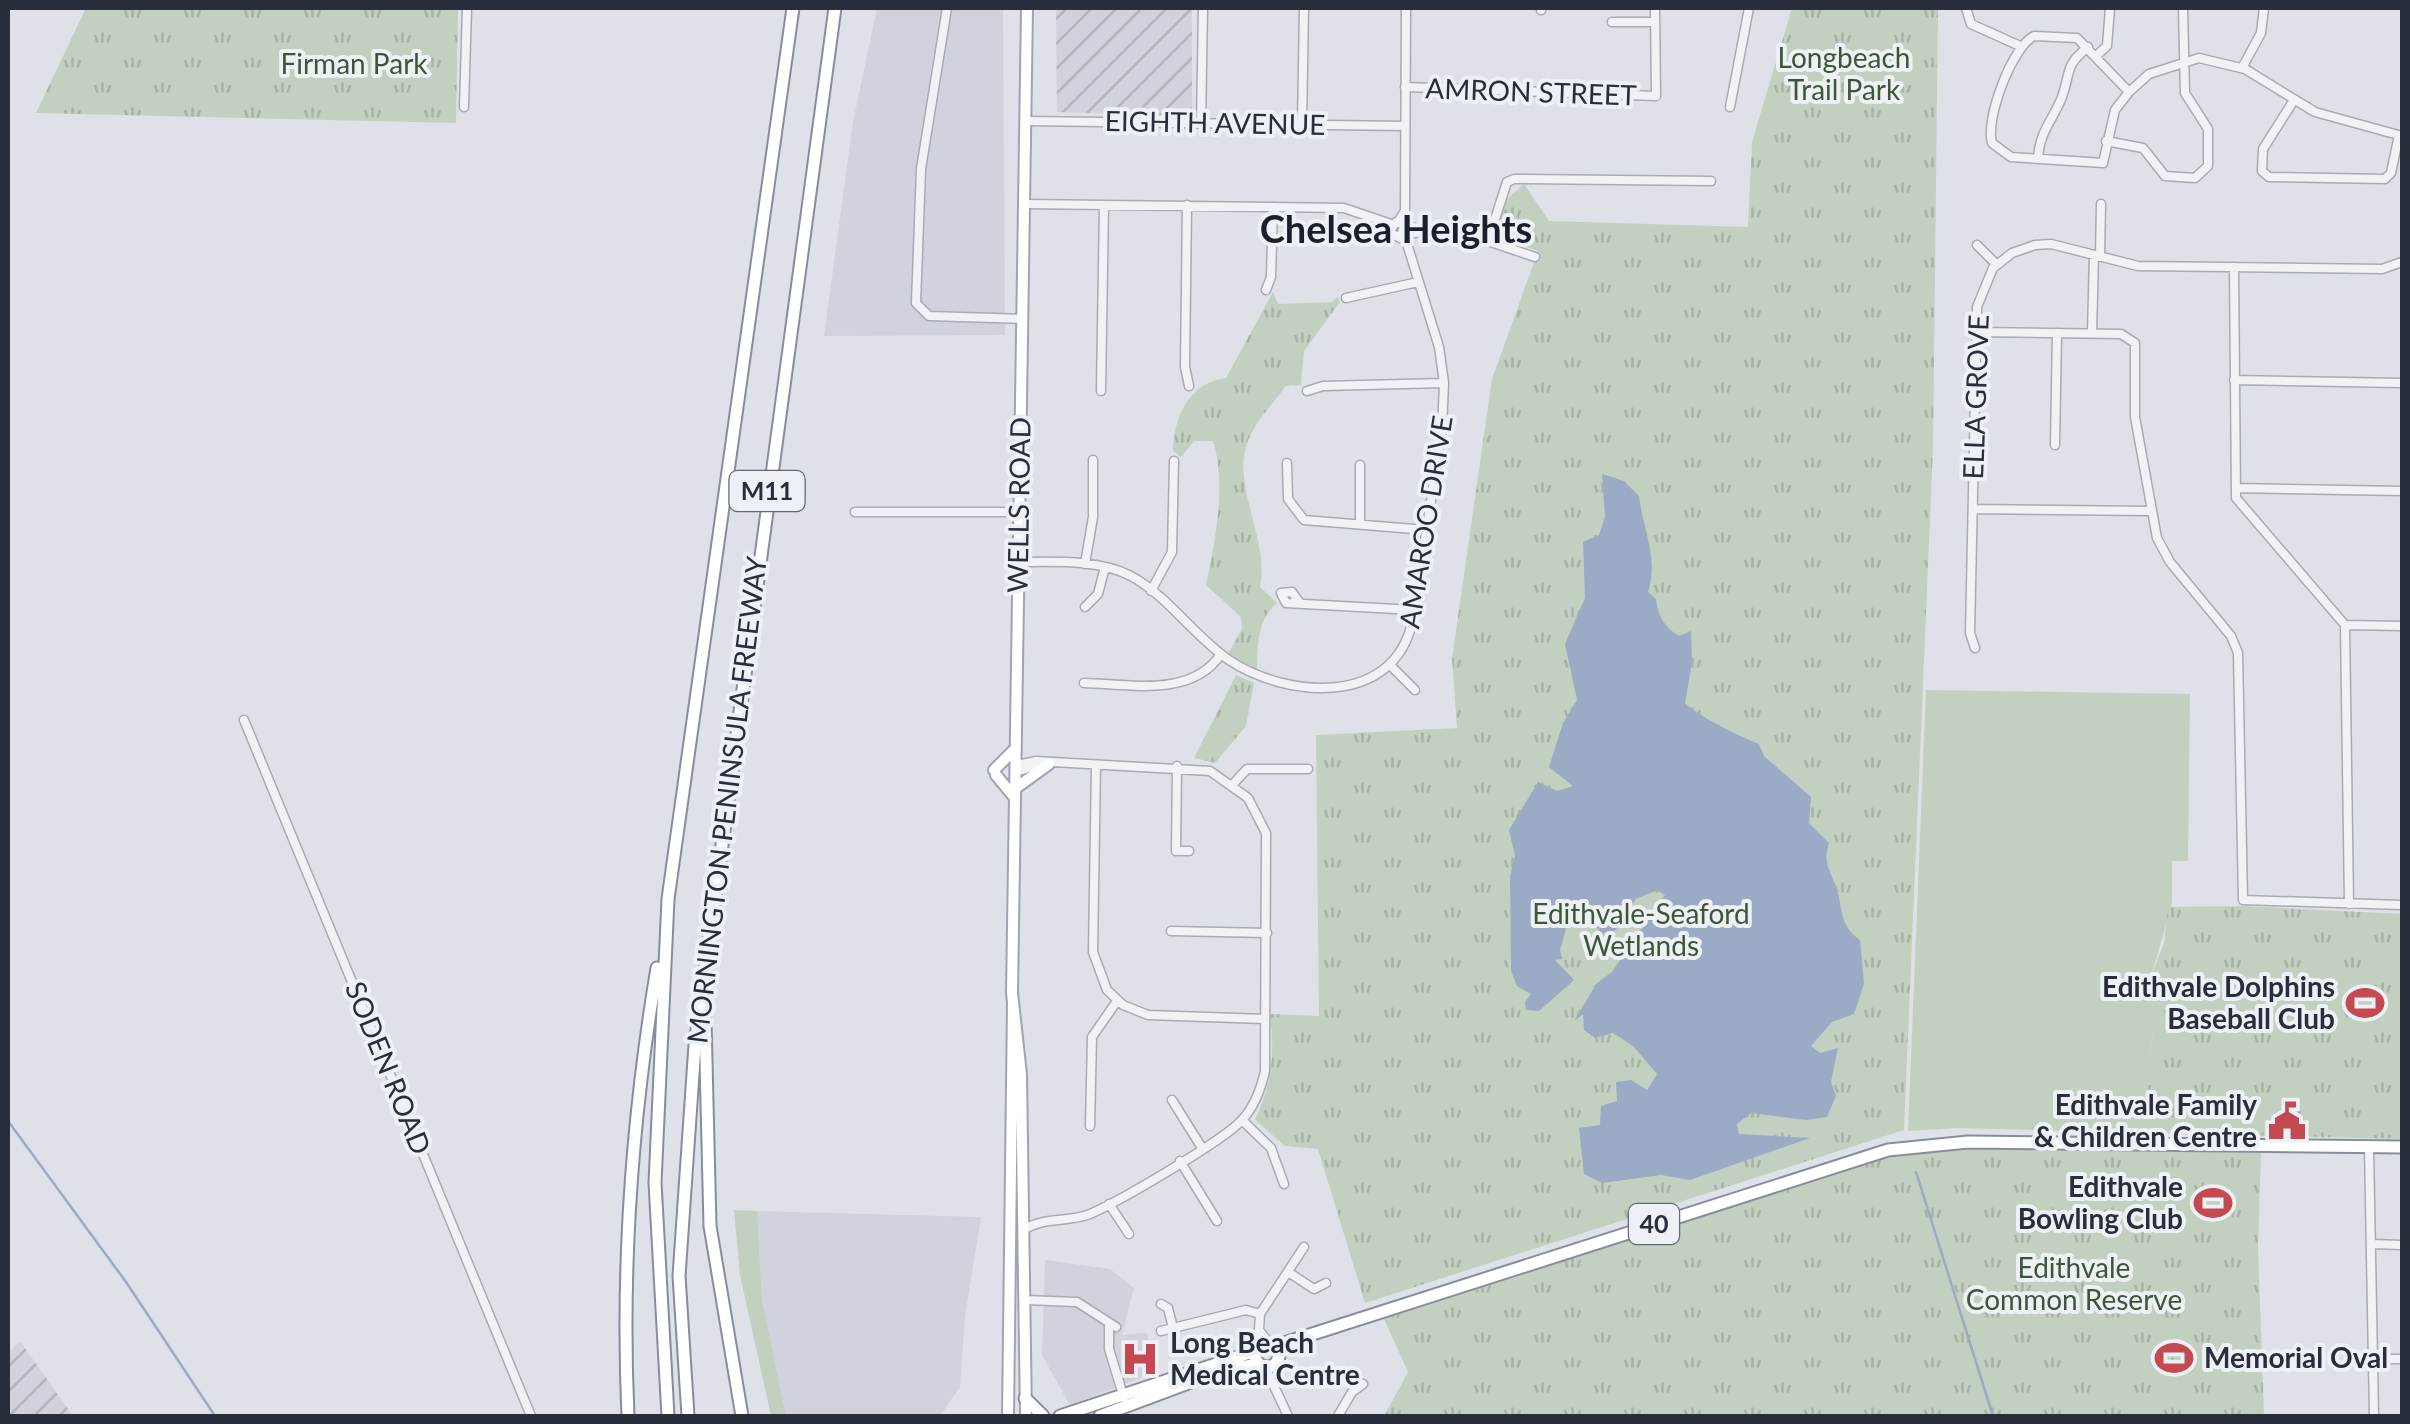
<svg xmlns="http://www.w3.org/2000/svg" width="2410" height="1424" viewBox="0 0 2410 1424" font-family="Lato,sans-serif">
<style>
.built{fill:#d0d3db}
.industrial{fill:url(#industrial-furrows)}
.green{fill:#c2d0c0}
.park{fill:url(#park-tufts)}
.water{fill:#9babc5}
.lines{fill:none;stroke-linecap:round;stroke-linejoin:round}
.stream{stroke:#9babc5;stroke-width:2.5}
.minor-casing{stroke:#a7abb4;stroke-width:11}
.major-casing{stroke:#9ea4b2;stroke-width:14}
.highway-casing{stroke:#868d9c;stroke-width:15}
.minor{stroke:#f0f2f5;stroke-width:8}
.major{stroke:#fff;stroke-width:10}
.highway{stroke:#fff;stroke-width:11}
.labels{text-anchor:middle;stroke-width:8;stroke-linejoin:round;paint-order:stroke}
.shield{fill:#edf0f4;stroke:#636873;stroke-width:2.5}
.shield-label{font-size:25px;font-weight:bold;fill:#282e3c}
.park-label{font-size:28px;fill:#3a5736;stroke:#edf0f4}
.street-label{font-size:28px;fill:#282e3c;stroke:#edf0f4}
.poi-label{font-size:28px;font-weight:bold;fill:#282e3c;stroke:#edf0f4;text-anchor:end}
.district-label{font-size:38px;font-weight:bold;fill:#1a1f2d;stroke:#edf0f4}
</style>
<defs>
<pattern id="industrial-furrows" width="10" height="10" patternUnits="userSpaceOnUse" patternTransform="scale(2.5)"><rect width="10" height="10" fill="#d0d3db"/><path d="M-1 1l2-2M0 10L10 0M9 11l2-2" fill="none" stroke="#b3b5bd"/></pattern>
<pattern id="park-tufts" width="24" height="20" patternUnits="userSpaceOnUse" patternTransform="scale(2.5)"><rect width="24" height="20" fill="#c2d0c0"/><path d="M3 7l-1-3M5 7V3M7 7l1-3M15 17l-1-3M17 17v-4M19 17l1-3" fill="none" stroke="#a7b3a6"/></pattern>
</defs>
<rect width="100%" height="100%" fill="#dee1e7"/>
<!-- built -->
<path class="built" d="M877 8H1003L1005 335 824 336 853 122Z
M757 1211 981 1217 965 1317 960 1387 940 1416H786L762 1299Z
M1045 1260 1110 1269 1134 1288 1122 1335 1147 1333 1157 1372 1070 1405 1042 1355Z"/>
<!-- industrial -->
<path class="industrial" d="M1056 8H1192V116L1057 112Z
M20 1341 73 1416H8V1354Z"/>
<!-- green -->
<path class="green" d="M1926 690 2190 694 2188 861H2172V903L2152 974 2163 979 2149 1058 2147 1133 1957 1128 1908 1131Z
M734 1210 757 1211 762 1299 786 1416H771L740 1275Z"/>
<!-- park -->
<path class="park" d="M86 8H458L456 123 36 113Z
M1792 8H1938L1933 448 1904 1130 1365 1303 1318 1149 1285 1146 1255 1120C1272 1083 1275 1055 1270 1014L1319 1016 1316 735 1457 728 1452 659 1492 379 1538 251 1494 235 1507 199 1524 184 1549 221 1748 227 1752 142Z
M1273 292 1278 304 1332 302 1337 297 1340 302 1304 351 1301 385 1286 386C1274 402 1257 420 1249 438 1229 484 1270 538 1260 587L1277 603C1257 619 1258 645 1257 669L1228 654 1242 629 1241 617 1206 585C1215 541 1227 485 1213 441H1194L1181 457 1173 451C1174 416 1189 383 1226 378Z
M1236 675 1254 683 1246 726 1215 763 1194 758Z
M2244 906 2402 914V1139L2147 1133 2149 1058 2163 979 2152 974 2164 943 2168 907Z
M1952 1148 2261 1153 2258 1247 2264 1416H1384L1408 1372 1384 1319 1882 1159Z"/>
<!-- water -->
<path class="water" d="M1602 474 1624 481 1639 496C1643 531 1659 557 1648 592L1656 599C1658 616 1664 627 1679 636L1691 631 1692 663 1685 703C1701 718 1739 736 1759 744L1764 756 1811 797 1809 823 1829 843C1822 864 1831 871 1837 890 1843 911 1840 926 1860 940L1864 984 1854 1014 1832 1022 1811 1046 1820 1053 1838 1048 1831 1082 1836 1096 1827 1117 1806 1120 1751 1113 1737 1124 1739 1134 1810 1138 1690 1180 1661 1175 1602 1183 1584 1174 1579 1128 1600 1125 1601 1106 1617 1101 1616 1082 1631 1080 1647 1090 1657 1074 1633 1046 1613 1033 1595 1038 1584 1030 1583 1014 1574 1021 1597 983 1612 972 1665 895 1657 890 1636 899 1613 934 1600 932 1592 920 1594 915H1570L1560 950 1562 959 1555 960 1574 980 1539 1011 1526 1010 1525 1002 1531 994 1517 986 1511 971 1510 876 1515 856 1509 830 1538 782 1557 791 1573 786 1549 767 1563 723 1577 700 1565 644 1585 598 1583 542 1599 535 1605 517Z"/>
<g class="lines">
<!-- stream -->
<path class="stream" d="M8 1121 126 1282 215 1416
M1916 1172 1993 1416"/>
<!-- minor casing -->
<g class="minor-casing">
<path id="minor" d="M947 8 921 169 916 303 929 316 1022 319
M1966 8 1971 24 2020 46
M1541 10V8
M1612 22H1655
M2096 56 2107 46 2110 8
M2242 68 2261 33 2264 8
M1405 87 1656 96 1655 8
M2129 92 2077 38 2034 36C2012 47 1985 119 1992 143L2011 157 2103 163 2115 110 2129 92 2149 74 2199 58 2245 69 2315 112 2402 136
M2294 100 2263 149 2262 171 2269 177 2385 179 2391 173 2399 135
M464 107 467 8
M1730 107 1749 8
M1026 121 1405 126
M1201 123 1203 8
M1302 125 1304 8
M2106 141 2143 148 2165 176 2195 178 2208 166V129L2185 93 2183 8
M2038 159C2039 132 2053 120 2062 97 2071 72 2064 66 2088 47
M1024 204 1344 208 1391 224
M1187 205 1185 367 1189 386
M1398 222 1405 211 1406 8
M1404 227 1400 238 1389 232 1396 222 1420 230
M1405 234 1452 229 1535 257
M1488 241 1507 182 1514 179 1711 181
M1977 245 1997 265
M2100 256 2101 204
M2234 267 2236 498 2345 625 2349 904
M1266 290 1271 277 1273 207
M1346 298 1418 282
M1977 332 2121 334 2135 343V417L2157 538 2170 562 2231 636 2238 653 2243 900 2402 905
M2092 333 2094 255
M2234 380 2402 383
M1101 391 1104 205
M1307 391 1323 386 1444 383
M2055 445 2057 333
M1287 463 1288 499 1304 520 1426 530
M2236 488 2402 491
M1973 509 2151 511
M855 512H1019
M1360 523V465
M1018 562C1054 562 1098 559 1131 576 1169 597 1194 636 1229 660 1288 699 1393 706 1412 623L1442 430 1444 383 1439 347 1404 234
M1085 564 1093 517V460
M1151 591 1172 552 1174 461
M1300 603 1292 592 1281 593 1286 603 1414 610
M1085 607 1098 594 1105 567
M2345 625 2402 626
M1975 648 1970 633 1977 307 1993 268 2012 253 2035 245 2051 244 2138 266 2382 269 2402 262
M1392 667 1415 690
M1084 683C1129 684 1192 698 1221 654
M244 720 531 1416
M1016 765 1036 761 1210 771 1248 798 1266 833 1265 1071C1261 1089 1255 1106 1242 1120 1223 1141 1118 1202 1090 1214 1067 1223 1045 1216 1023 1230
M1096 765 1093 952 1107 990 1123 1005 1148 1015 1265 1019
M1177 766 1176 851H1189
M1016 772 1041 764
M1234 783 1247 769H1308
M1171 931 1267 933
M1172 1100 1202 1148
M1242 1120 1271 1148 1284 1184
M1090 1126 1092 1037 1117 1001
M2369 1147 2374 1416
M1180 1161 1217 1221
M1109 1204 1129 1234
M2371 1244 2402 1245
M1288 1272 1314 1289 1326 1283
M1024 1300 1077 1302 1116 1327
M1161 1304 1168 1308 1173 1328
M1109 1326V1349L1124 1398
M1259 1330 1269 1343
M1161 1331 1246 1310 1260 1314
M1258 1346 1260 1314 1304 1247
M2373 1359H2402
M1276 1363 1278 1383
M1265 1367 1288 1416
M1338 1416 1352 1392 1363 1384"/>
</g>
<!-- major casing -->
<g class="major-casing">
<path id="major" d="M994 770 1016 748
M996 775 1015 798
M1016 788 1049 764
M1008 1416 1013 1003
M1026 1416 1021 1074 1012 993 1027 8"/>
</g>
<!-- highway casing -->
<g class="highway-casing">
<path id="highway" d="M705 1020 710 1226 742 1416
M1255 1355a12 12 0 1 1 24 0a12 12 0 1 1-24 0Z
M1275 1346 1888 1150 1968 1142 2402 1147
M1230 1369 1258 1364
M1025 1398 1043 1416
M628 1416C621 1265 632 1117 657 968
M668 1416 655 1183 668 899 793 8
M688 1416 679 1276 695 1045 835 8
M1060 1416 1255 1351
M1100 1416 1199 1379"/>
</g>
<!-- minor -->
<use href="#minor" class="minor"/>
<!-- major -->
<use href="#major" class="major"/>
<!-- highway -->
<use href="#highway" class="highway"/>
</g>
<!-- icons -->
<defs>
<g id="stadium-bare" transform="scale(3)"><path d="M0-5a6.5 5 0 1 0 0 10a6.5 5 0 1 0 0-10ZM-3.5-1.8h7v3.6h-7Z" fill="#c54951" stroke="#edf0f4" stroke-width="2.5" paint-order="stroke"/></g>
<g id="civic-bare" transform="scale(3)"><path d="M-.6-6.5H3V-4.5H.6V-3L4-1V1h2V6H-6V1h2V-1L-.6-3ZM-1.2 2.5V6h2.4V2.5Z" fill="#c54951" stroke="#edf0f4" stroke-width="2.5" paint-order="stroke"/></g>
<g id="hospital-bare" transform="scale(3)"><path d="M-5-5h3v3.5h4V-5h3V5h-3V1.5h-4V5h-3Z" fill="#c54951" stroke="#edf0f4" stroke-width="2.5" paint-order="stroke"/></g>
</defs>
<g fill-rule="evenodd">
<use href="#stadium-bare" x="2365" y="1003"/>
<use href="#civic-bare" x="2287" y="1121"/>
<use href="#stadium-bare" x="2213" y="1203"/>
<use href="#stadium-bare" x="2174" y="1358"/>
<use href="#hospital-bare" x="1140" y="1359"/>
</g>
<g class="labels">
<!-- shield labels -->
<g class="shield">
<rect x="729.5" y="471" width="75" height="40" rx="8"/>
<rect x="1629" y="1204" width="50" height="40" rx="8"/>
</g>
<g class="shield-label">
<text x="767" y="500">M11</text>
<text x="1654" y="1233">40</text>
</g>
<!-- park labels -->
<g class="park-label">
<text x="1844" y="68">Longbeach<tspan x="1844" dy="32">Trail Park</tspan></text>
<text x="354" y="74">Firman Park</text>
<text x="1641" y="924">Edithvale-Seaford<tspan x="1641" dy="32">Wetlands</tspan></text>
<text x="2074" y="1278">Edithvale<tspan x="2074" dy="32">Common Reserve</tspan></text>
</g>
<!-- street labels -->
<g class="street-label">
<text transform="translate(1531 92) rotate(2)" y="10">AMRON STREET</text>
<text transform="translate(1215 123) rotate(1)" y="10">EIGHTH AVENUE</text>
<text transform="translate(1976 397) rotate(-88)" y="10">ELLA GROVE</text>
<text transform="translate(1019 505) rotate(-89)" y="10">WELLS ROAD</text>
<text transform="translate(1426 522) rotate(-81)" y="10">AMAROO DRIVE</text>
<text transform="translate(727 800) rotate(-83)" y="10">MORNINGTON PENINSULA FREEWAY</text>
<text transform="translate(388 1068) rotate(68)" y="10">SODEN ROAD</text>
</g>
<!-- poi labels -->
<g class="poi-label">
<text x="2335" y="997">Edithvale Dolphins<tspan x="2335" dy="32">Baseball Club</tspan></text>
<text x="2257" y="1115">Edithvale Family<tspan x="2257" dy="32">&amp; Children Centre</tspan></text>
<text x="2183" y="1197">Edithvale<tspan x="2183" dy="32">Bowling Club</tspan></text>
<text x="1170" y="1353" text-anchor="start">Long Beach<tspan x="1170" dy="32">Medical Centre</tspan></text>
<text x="2204" y="1368" text-anchor="start">Memorial Oval</text>
</g>
<!-- district labels -->
<g class="district-label">
<text x="1396" y="243">Chelsea Heights</text>
</g>
</g>
<!-- border -->
<rect width="2410" height="1424" fill="none" stroke="#282e3c" stroke-width="20"/>
</svg>
